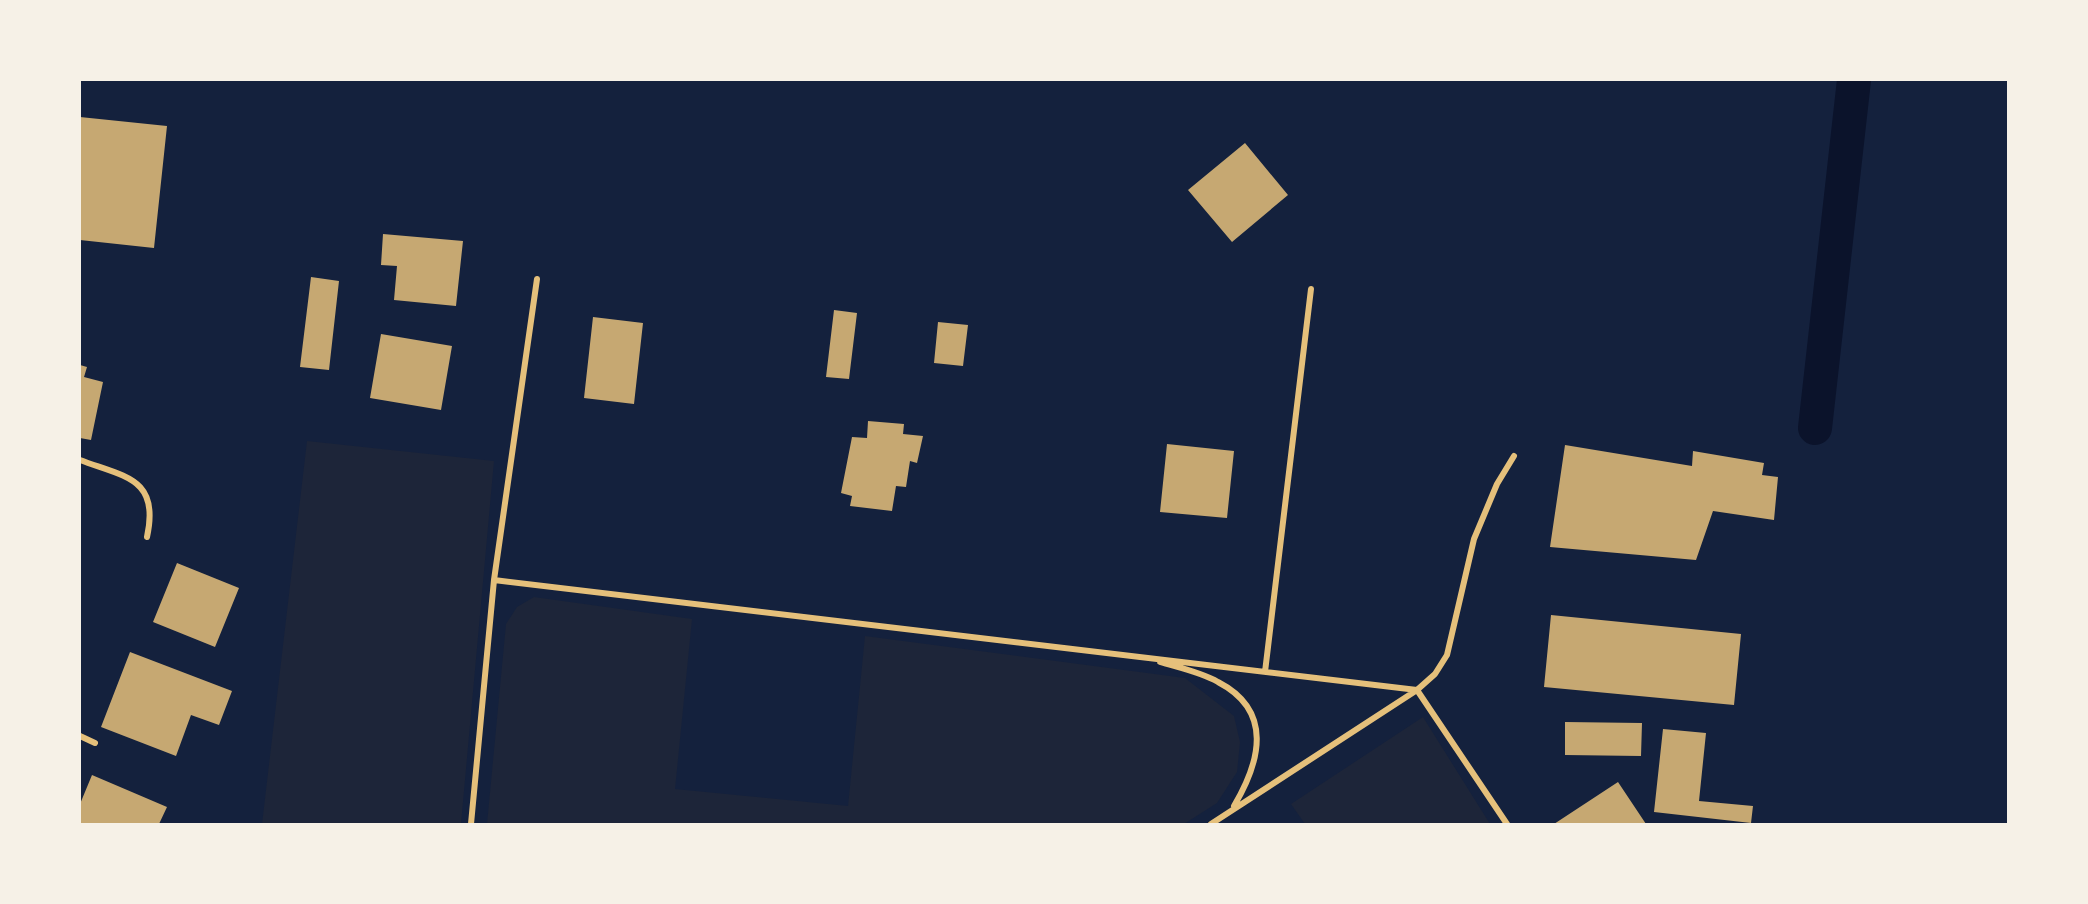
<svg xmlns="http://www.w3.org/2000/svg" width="2088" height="904" viewBox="0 0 2088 904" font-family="'Sofia Sans Condensed',sans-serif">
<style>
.green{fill:#1d2539}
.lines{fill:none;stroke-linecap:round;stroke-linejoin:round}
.canal{stroke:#0b132b;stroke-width:34}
.building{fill:#c6a872}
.minor{stroke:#e5c07b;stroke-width:6}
</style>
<rect width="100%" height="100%" fill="#14213d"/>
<!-- green -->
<path class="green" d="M307 441 494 461 461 824H262Z
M534 597 692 619 675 789 848 806 865 636 1185 678 1234 716 1240 742 1237 772 1217 803 1184 824H487L506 624 517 607Z
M1423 717 1490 824H1305L1291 804Z"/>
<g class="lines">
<!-- canal -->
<path class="canal" d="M1815 428 1854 80"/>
</g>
<!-- building -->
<path class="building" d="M80 117 167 126 154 248 80 240Z
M1245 143 1288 195 1232 242 1188 190Z
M383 234 463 241 456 306 394 300 397 266 381 265Z
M311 277 339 281 329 370 300 367Z
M834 310 857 313 849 379 826 377Z
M593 317 643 323 634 404 584 398Z
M938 322 968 325 963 366 934 363Z
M381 334 452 346 441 410 370 398Z
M80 365 87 367 84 377 103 382 91 440 80 438Z
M868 421 904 424 903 434 923 436 917 463 910 461 906 487 896 486 892 511 850 506 852 496 841 493 852 437 867 438Z
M1167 444 1234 451 1227 518 1160 512Z
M1565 445 1692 466 1693 451 1764 463 1762 475 1778 477 1774 520 1713 511 1696 560 1550 547Z
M177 563 239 588 215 647 153 622Z
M1551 615 1741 634 1734 705 1544 687Z
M130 652 232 691 219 725 191 715 176 756 101 727Z
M1565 722 1642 723 1641 756 1565 755Z
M1663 729 1706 733 1699 801 1753 806 1751 823 1654 812Z
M92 775 167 807 159 824H80V804Z
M1618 782 1646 824H1554Z"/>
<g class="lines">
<!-- minor -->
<path class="minor" d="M80 460C125 477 160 478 147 537
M494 580 1417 690
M1160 662C1180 668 1200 672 1218 682 1274 711 1260 762 1234 806
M1265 672 1311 289
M80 736 95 743
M471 824 494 580 537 279
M1211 824 1417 690
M1507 824 1417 690 1435 674 1447 655 1474 539 1497 484 1514 456"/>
</g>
<!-- border -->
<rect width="2088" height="904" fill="none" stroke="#f6f1e7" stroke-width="162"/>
</svg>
